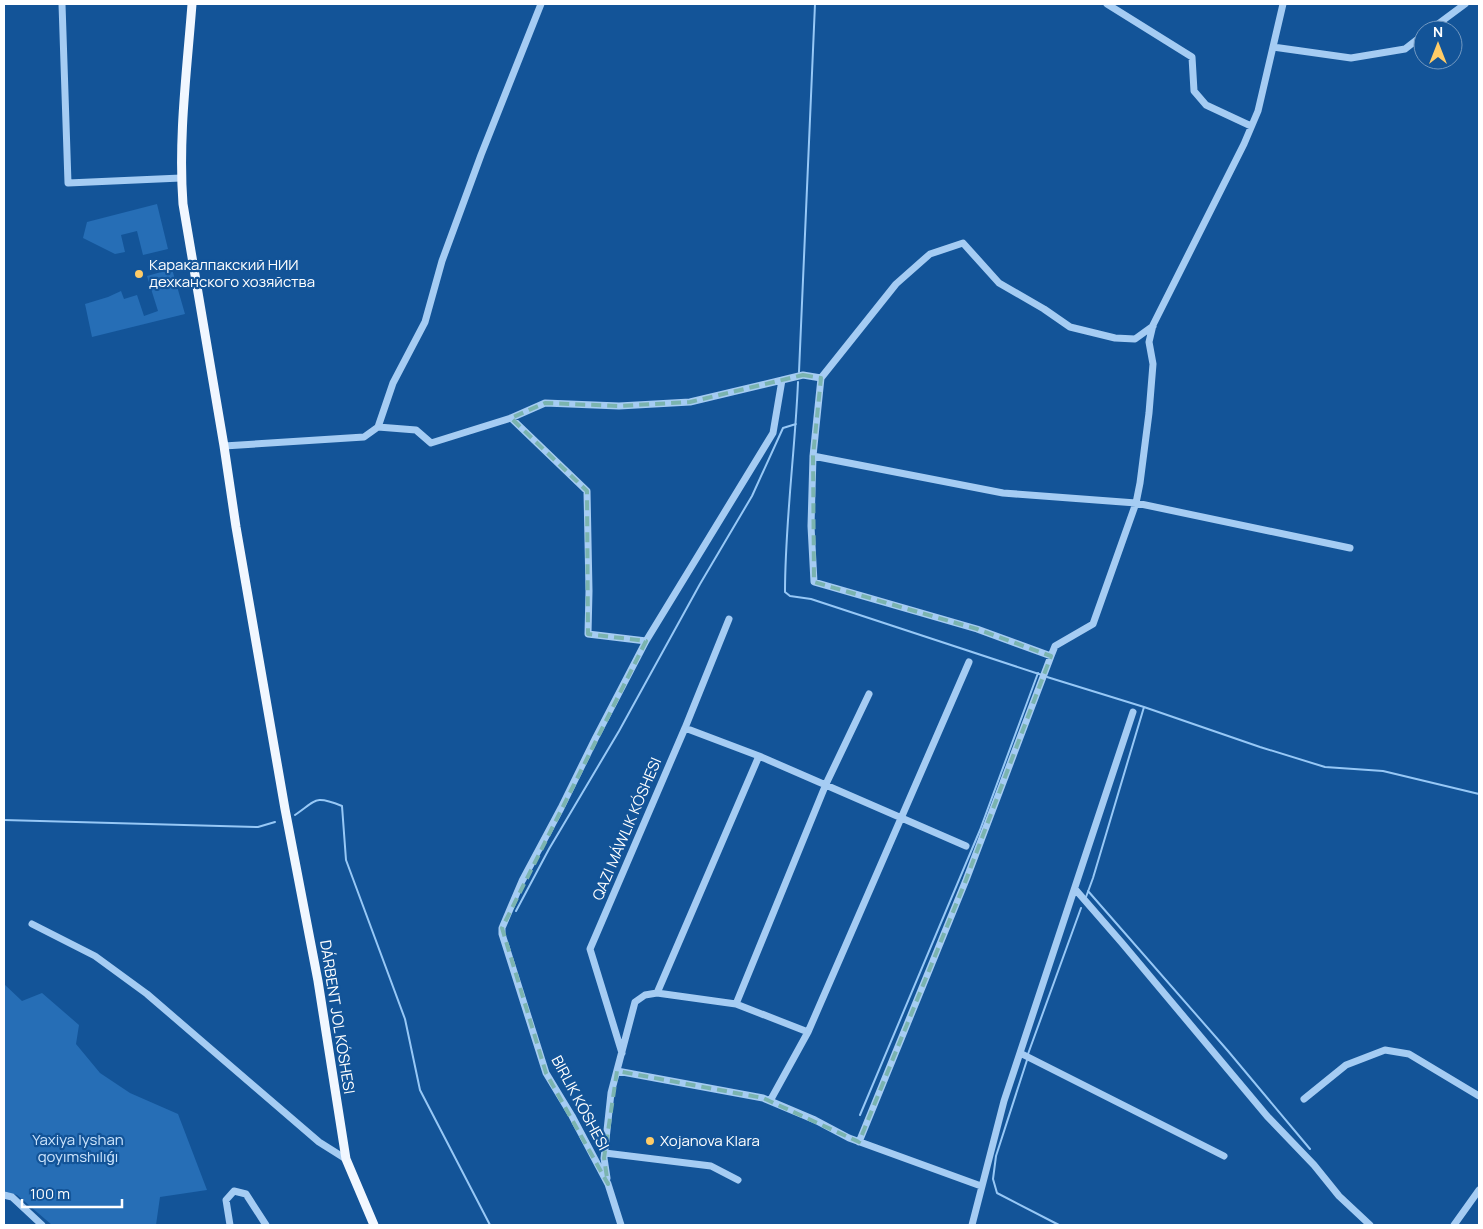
<svg xmlns="http://www.w3.org/2000/svg" width="1483" height="1229" viewBox="0 0 1483 1229" font-family="Manrope,sans-serif">
<style>
.green{fill:#266eb6}
.lines{fill:none;stroke-linecap:round;stroke-linejoin:round}
.stream{stroke:#97c8f6;stroke-width:2}
.minor{stroke:#a5ccf3;stroke-width:7}
.major{stroke:#f1f7ff;stroke-width:9}
.marked{fill:none;stroke:#7bb4af;stroke-width:4;stroke-dasharray:10 6;stroke-linejoin:round}
.poi-dot{fill:#ffcc67;stroke:#135498;stroke-width:2}
.labels{text-anchor:middle;stroke-width:4.5;stroke-linejoin:round;paint-order:stroke}
.poi-label{font-size:15px;fill:#fff;stroke:#135498;text-anchor:start}
.street-label{font-size:15px;fill:#fff;stroke:#135498}
.park-label{font-size:15px;fill:#cde5fd;stroke:#135498}
</style>
<rect width="100%" height="100%" fill="#135498"/>
<!-- green -->
<path class="green" d="M157 204 168 249 143 255 137 231 121 235 125 252 115 254 83 238 87 222Z
M172 269 185 314 92 337 85 304 108 297 121 291 124 299 137 295 144 316 158 311 147 276Z
M4 984 22 1001 42 993 79 1025 76 1044 100 1073 130 1093 178 1114 207 1190 160 1197 156 1225H52L17 1195 4 1191Z"/>
<g class="lines">
<!-- stream -->
<path class="stream" d="M799 372 815 4
M798 382C795 452 785 522 785 592L790 596 811 599 1042 675
M1047 677 1144 707 1260 747 1325 767 1383 771 1479 794
M295 815C317 800 314 795 342 806L346 860 405 1019 420 1090 490 1225
M4 820 258 827 275 822
M1088 891 1228 1051 1310 1149
M1086 897 1093 878 1144 707
M516 911 549 849 619 731 700 584 752 496 783 428 796 424
M1028 1054 1081 908
M1027 1060 996 1156 993 1179 997 1193 1059 1225
M860 1115 980 830 1038 673"/>
<!-- minor -->
<path class="minor" d="M62 4 68 183 181 178
M1107 4 1192 57 1194 91 1206 105 1251 126
M1430 30 1465 4
M1273 47 1351 58 1405 49 1423 35
M511 418 587 491 589 591 588 634 646 641
M378 427 416 430 431 443 511 418 545 403 619 406 690 402 803 375 821 378
M224 446 364 437 378 427 393 383 425 322 442 261 481 155 541 4
M813 456 1003 493 1136 503 1350 548
M1051 656 977 629 814 582 811 526 813 456 821 378 896 284 930 254 963 243 999 283 1044 309 1070 327 1115 338 1135 339 1153 326
M685 728 759 756 966 846
M1075 889 1122 943 1267 1116 1314 1165 1339 1196 1370 1225
M32 924 95 956 147 994 319 1142 346 1159
M657 993 736 1004 808 1032
M736 1004 826 784 869 694
M622 1053 590 949 685 728 729 619
M1020 1053 1224 1156
M617 1071 763 1098 815 1120 849 1138 981 1186
M1304 1099 1346 1065 1385 1050 1409 1054 1479 1096
M770 1101 808 1032 969 662
M859 1142 966 880 1051 656 1055 646 1093 624 1136 503 1140 483 1149 413 1153 364 1149 342 1153 325 1244 144 1258 111 1283 4
M605 1153 711 1166 738 1180
M607 1178 604 1158 611 1093 635 1002 645 995 657 993 759 756
M4 1195 12 1197 42 1225
M230 1225 226 1200 234 1191 246 1194 266 1225
M621 1225 608 1184 572 1116 546 1073 502 934V928L522 881 561 808 595 739 646 641 773 433 782 380
M972 1225 1004 1101 1133 712
M1454 1225 1479 1190"/>
<!-- major -->
<path class="major" d="M192 4C187 70 178 138 183 204L224 446 236 527 285 809 318 981 346 1159 374 1225"/>
</g>
<!-- marked area -->
<path class="marked" d="M803 375 821 378 813 456 814 582 977 629 1051 656 966 880 859 1142 763 1098 617 1071 604 1158 608 1184 546 1073 502 928 646 641 588 634 587 491 511 418 545 403 619 406 690 402Z"/>
<!-- markers -->
<g class="poi-dot">
<circle cx="139" cy="274" r="5"/>
<circle cx="650" cy="1141" r="5"/>
</g>
<g class="labels">
<!-- poi labels -->
<g class="poi-label">
<text x="149" y="270">Каракалпакский НИИ<tspan x="149" dy="17">дехканского хозяйства</tspan></text>
<text x="660" y="1146">Xojanova Klara</text>
</g>
<!-- street labels -->
<g class="street-label">
<text transform="translate(627 829) rotate(-67)" y="5">QAZI MÁWLIK KÓSHESI</text>
<text transform="translate(337 1017) rotate(81)" y="5">DÁRBENT JOL KÓSHESI</text>
<text transform="translate(580 1103) rotate(62)" y="5">BIRLIK KÓSHESI</text>
</g>
<!-- park labels -->
<g class="park-label">
<text x="78" y="1145">Yaxiya Iyshan<tspan x="78" dy="17">qoyımshılıǵı</tspan></text>
</g>
</g>
<!-- border -->
<rect width="1483" height="1229" fill="none" stroke="#ffffff" stroke-width="10"/>
<!-- north arrow -->
<g transform="translate(1438 45)"><circle r="24" fill="#135498" stroke="#7198c1"/>
<path d="M0-4L9 19L0 12L-9 19Z" fill="#ffcc67"/>
<text y="-8" font-size="14" font-weight="bold" text-anchor="middle" fill="#ffffff">N</text>
</g>
<!-- scale -->
<path d="M22 1199v8h100v-8" fill="none" stroke="#ffffff" stroke-width="2.5"/>
<text x="30" y="1199" font-size="15" fill="#ffffff" stroke="#135498" stroke-width="4" paint-order="stroke">100 m</text>
</svg>
